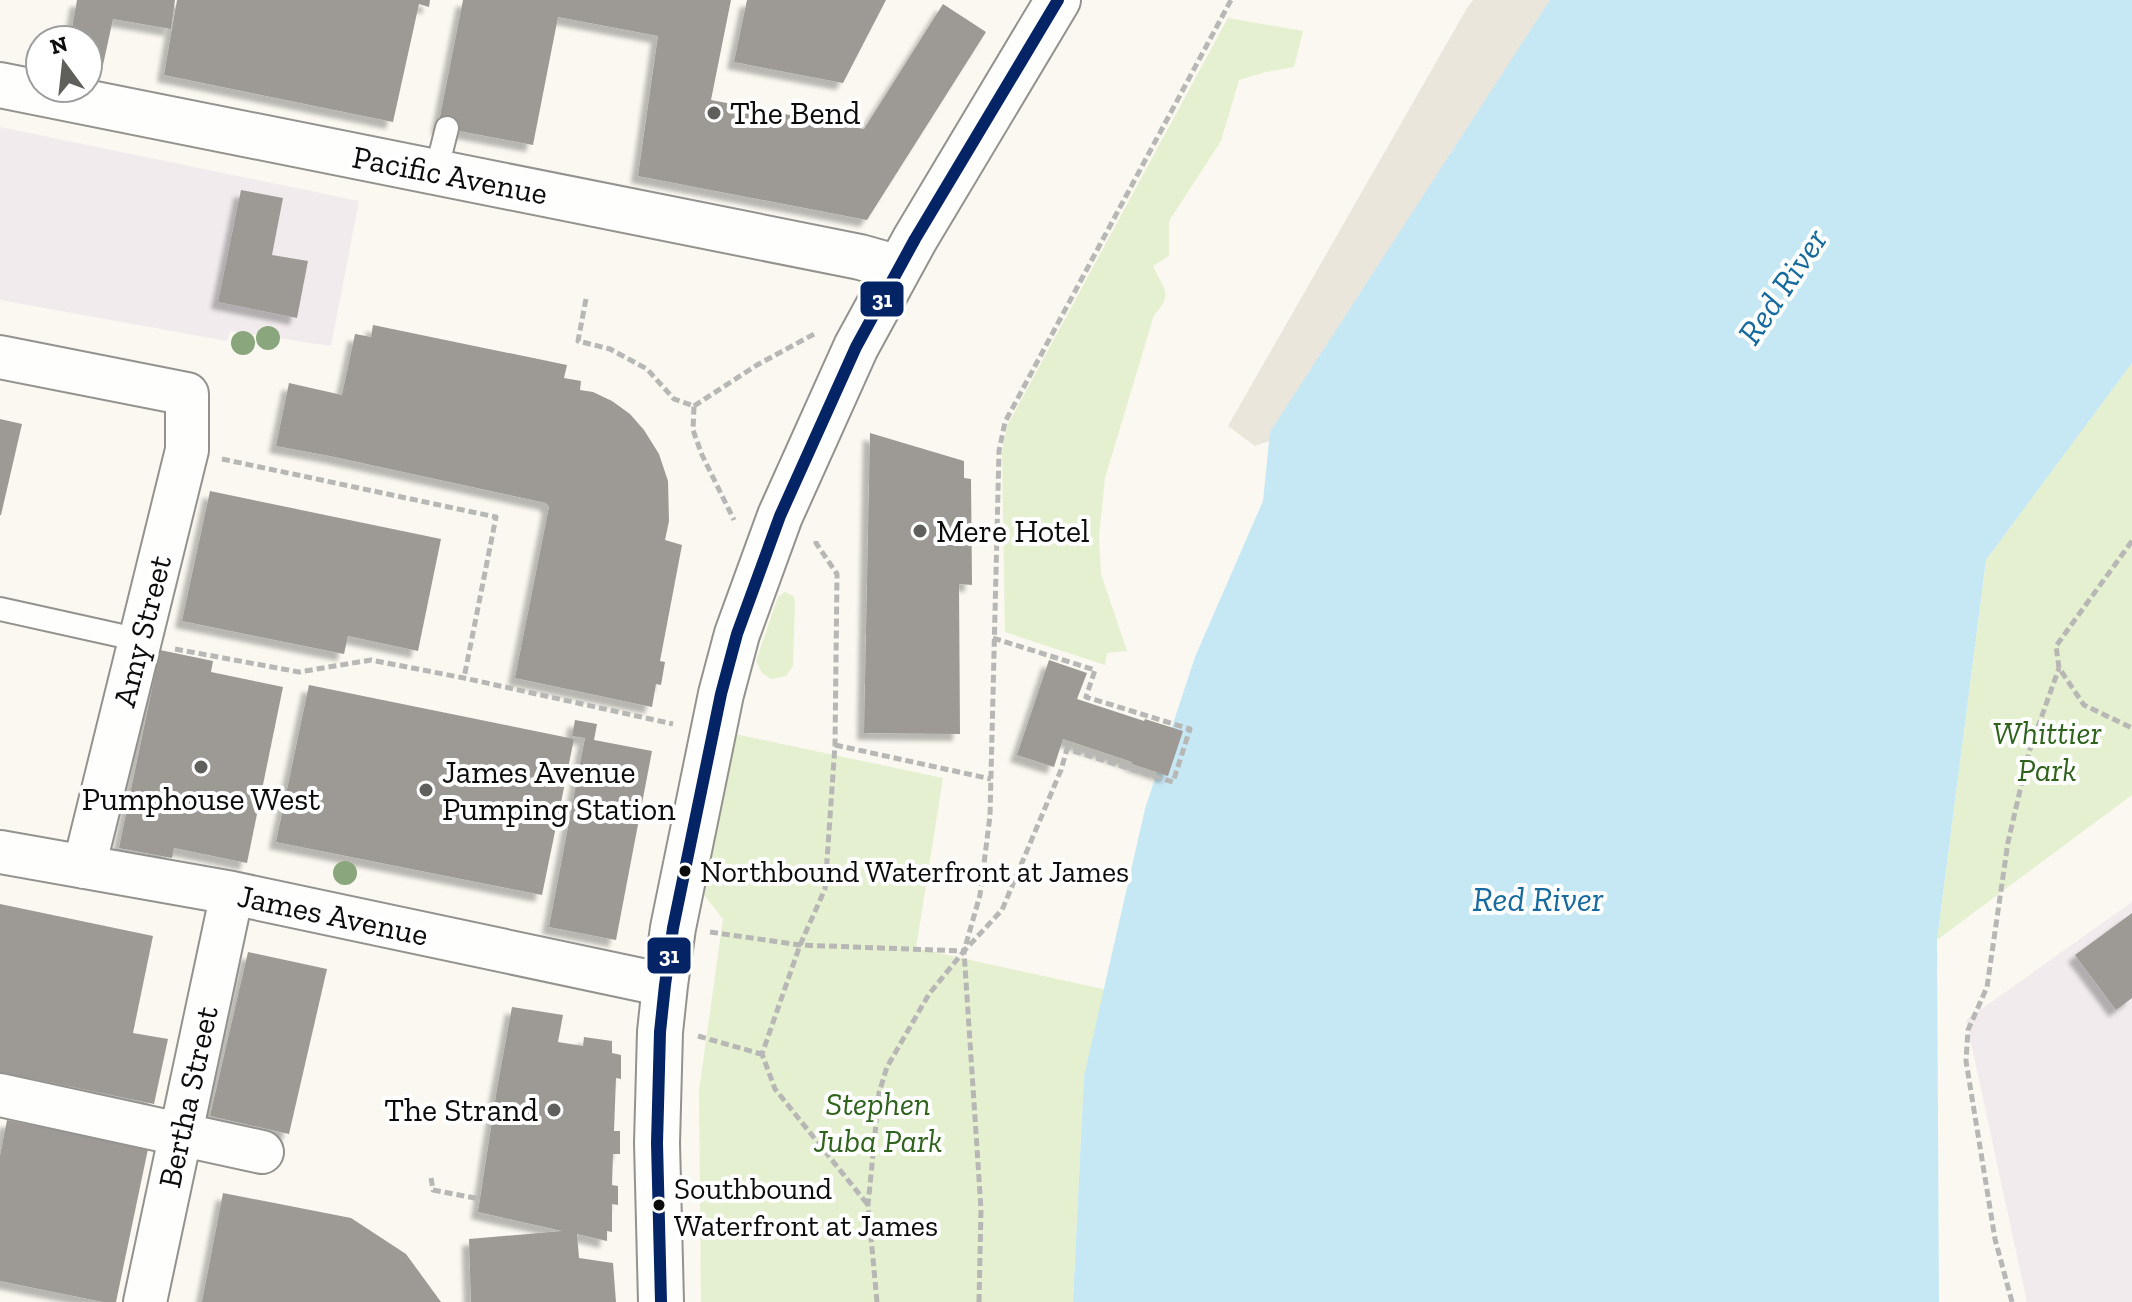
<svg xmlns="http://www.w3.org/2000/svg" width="2132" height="1302" viewBox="0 0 2132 1302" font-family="'Zilla Slab',serif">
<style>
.industrial{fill:#f1ebed}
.green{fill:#e5f0d0}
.plaza{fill:#eae6db}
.water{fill:#c6e7f4}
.building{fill:#9d9a96;filter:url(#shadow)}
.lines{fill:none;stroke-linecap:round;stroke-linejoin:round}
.service-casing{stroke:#93928f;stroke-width:26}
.minor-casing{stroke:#93928f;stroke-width:46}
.tertiary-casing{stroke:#93928f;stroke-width:48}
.path{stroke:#b7b7b5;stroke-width:5;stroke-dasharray:8 4;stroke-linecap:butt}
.service{stroke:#fefefd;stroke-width:22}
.minor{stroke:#fefefd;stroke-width:42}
.tertiary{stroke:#fefefd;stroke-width:44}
.bus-1-casing{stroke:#fff;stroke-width:18}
.bus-1{stroke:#052465;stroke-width:12}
.tree{fill:#8aa67c}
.poi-dot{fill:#5f5f5c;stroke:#fff;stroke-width:3}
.bus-dot{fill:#0c0c0c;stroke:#fff;stroke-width:3}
.labels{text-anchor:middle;stroke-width:8;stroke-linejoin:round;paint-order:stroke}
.bus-label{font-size:30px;fill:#0c0c0c;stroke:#fff;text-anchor:start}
.poi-label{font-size:32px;fill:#0c0c0c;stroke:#fff;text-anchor:start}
.street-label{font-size:32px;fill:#0c0c0c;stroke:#fff}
.park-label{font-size:32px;font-style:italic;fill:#2f631d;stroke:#fff}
.water-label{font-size:34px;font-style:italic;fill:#166a9d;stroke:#fff}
.line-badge{stroke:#fff;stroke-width:3}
.badge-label{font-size:22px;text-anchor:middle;font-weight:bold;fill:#fff}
</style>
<defs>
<filter id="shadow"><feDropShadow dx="-7" dy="7" stdDeviation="2" flood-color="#0004"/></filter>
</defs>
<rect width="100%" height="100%" fill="#faf8f0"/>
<!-- industrial -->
<path class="industrial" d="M0 127 359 201 331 346 230 331 227 341 0 300Z
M2132 902V1302H2027L1966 1020Z"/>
<!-- green -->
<path class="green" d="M1228 18 1303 31 1294 67 1266 72 1239 80 1221 141 1169 221V256L1153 266C1164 290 1174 294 1154 315L1105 478 1099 536 1101 574 1127 651 1107 653 1105 665 1005 632 1002 452 1007 426Z
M2132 363V795L1937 940 1986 560Z
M785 592 793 596 795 601 793 666 786 676 771 679 762 673 756 661 778 597Z
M735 734 943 778 916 948 1107 990 1084 1076 1073 1302H701L699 1091 723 919 704 895Z"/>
<!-- plaza -->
<path class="plaza" d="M1473 0H1565L1306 428 1255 446 1228 426 1467 8Z"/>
<!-- water -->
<path class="water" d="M1550 0H2132V363L1986 560 1937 940 1939 1302H1073L1084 1076 1145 809 1195 657 1263 501 1270 432Z"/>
<!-- building -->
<path class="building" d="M77 0H175L171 29 113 19 103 65 88 62V40H70Z
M177 0H430L429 7 419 4 393 122 164 75Z
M463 0H731L711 100 864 129 943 4 986 32 867 220 638 176 658 36 558 17 533 145 438 127Z
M747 0H886L843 83 734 62Z
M241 190 283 198 272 255 308 261 297 318 218 302Z
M373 325 567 365 564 378 581 381 580 390 593 392 612 401 630 414 644 430 659 454 668 481 669 521 665 540 682 545 660 661 665 662 661 685 656 684 652 707 515 678 549 507 546 503 330 456 276 446 289 383 342 395 355 334 371 337Z
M0 419 22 424 1 515H0Z
M870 433 964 461V478L971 479 972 585 959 584 960 734 864 733Z
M210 491 441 539 418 651 348 636 344 654 182 621Z
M160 650 213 661 211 672 283 687 247 863 174 848 172 858 119 848Z
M1049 660 1087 673 1077 699 1144 721 1145 719 1183 731 1168 776 1132 764V762L1063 739 1054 767 1017 755Z
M309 685 574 739 542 895 276 842Z
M575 720 597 724 594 740 652 751 616 940 549 927 585 738 572 736Z
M0 904 153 936 133 1033 168 1039 154 1104 0 1072Z
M2132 913V998L2116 1010 2075 955Z
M248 952 327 969 289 1134 210 1116Z
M512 1007 563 1015 558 1042 583 1046 584 1037 612 1041V1053L621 1055V1079L616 1078 614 1131H620V1154H613L612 1185 618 1186V1205L612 1204V1232L607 1231V1241L577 1234 579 1258 613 1263 616 1302H471L469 1239 562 1231 478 1212 497 1089Z
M7 1120 148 1149 116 1302H103L0 1281V1156Z
M223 1193 351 1218 406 1254 441 1302H202Z"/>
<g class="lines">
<!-- service casing -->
<g class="service-casing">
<path id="service" d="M436 172 447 128
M0 609 140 640"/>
</g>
<!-- minor casing -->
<g class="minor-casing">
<path id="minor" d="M0 357 187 394V450L84 867
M0 852 232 893 665 985
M0 1095 262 1152
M145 1302 232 893"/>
</g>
<!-- tertiary casing -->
<g class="tertiary-casing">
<path id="tertiary" d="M0 85 860 257 899 268
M661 1302 657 1143 660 1032 665 985 673 928 721 694 737 634 780 516 856 347 915 239 1058 0"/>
</g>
<!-- path -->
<path class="path" d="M586 299 578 341 610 349 647 369 674 399 694 406 693 430 702 455 734 520
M694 406 757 365 816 333
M222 459 496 517 464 678
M816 541V543L837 574 835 745 825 889 800 945 762 1054 775 1089 868 1205
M2132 541 2056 646 2059 668 2084 705 2132 728
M175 649 299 672 371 660 464 678 673 724
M835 745 991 779
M710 932 800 945 963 951
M698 1036 761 1054
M431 1178 433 1190 480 1199
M877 1302 868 1205 879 1093 887 1067 929 994 964 951 980 895 990 816 999 451 1005 422 1231 0
M979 1302 981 1209 964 951 1002 910 1061 770 1067 749 1173 782 1190 729 1086 697 1095 670 993 638
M2012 1302 1995 1239 1966 1061 1968 1030 1987 987 2008 842 2029 752 2059 668"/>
<!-- service -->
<use href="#service" class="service"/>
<!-- minor -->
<use href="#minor" class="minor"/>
<!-- tertiary -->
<use href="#tertiary" class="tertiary"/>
<!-- bus-1 casing -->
<g class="bus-1-casing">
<path id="bus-1" d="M661 1302 657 1143 660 1032 665 985 673 928 721 694 737 634 780 516 856 347 915 239 1058 0"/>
</g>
<!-- bus-1 -->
<use href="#bus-1" class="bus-1"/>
</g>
<!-- trees -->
<g class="tree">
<circle cx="268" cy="338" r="12"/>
<circle cx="243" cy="343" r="12"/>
<circle cx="345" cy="873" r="12"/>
</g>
<!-- markers -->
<g class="poi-dot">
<circle cx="714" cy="113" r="8"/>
<circle cx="920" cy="531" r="8"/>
<circle cx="201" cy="767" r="8"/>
<circle cx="426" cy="790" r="8"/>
<circle cx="554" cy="1110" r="8"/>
</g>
<g class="bus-dot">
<circle cx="685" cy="871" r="7"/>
<circle cx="659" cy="1205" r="7"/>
</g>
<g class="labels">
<!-- bus labels -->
<g class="bus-label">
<text x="700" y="882">Northbound Waterfront at James</text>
<text x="674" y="1199">Southbound<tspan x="674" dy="37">Waterfront at James</tspan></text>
</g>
<!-- poi labels -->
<g class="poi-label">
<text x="730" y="124">The Bend</text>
<text x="936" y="542">Mere Hotel</text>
<text x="442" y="783">James Avenue<tspan x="442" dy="37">Pumping Station</tspan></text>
<text x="201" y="810" text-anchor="middle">Pumphouse West</text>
<text x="538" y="1121" text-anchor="end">The Strand</text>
</g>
<!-- street labels -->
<g class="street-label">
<text transform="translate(450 175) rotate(11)" y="11">Pacific Avenue</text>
<text transform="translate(142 631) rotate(-76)" y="11">Amy Street</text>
<text transform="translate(333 915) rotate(12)" y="11">James Avenue</text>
<text transform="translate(188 1097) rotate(-78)" y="11">Bertha Street</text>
</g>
<!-- park labels -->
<g class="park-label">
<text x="2047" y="744">Whittier<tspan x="2047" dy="37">Park</tspan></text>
<text x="878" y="1115">Stephen<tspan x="878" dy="37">Juba Park</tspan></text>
</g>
<!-- water labels -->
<g class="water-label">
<text transform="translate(1782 286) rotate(-56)" y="12">Red River</text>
<text x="1538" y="911">Red River</text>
</g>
</g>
<g class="line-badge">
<rect x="859" y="280" width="46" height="38" rx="8" fill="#052465"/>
<rect x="646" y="936" width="46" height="39" rx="8" fill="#052465"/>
</g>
<g class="badge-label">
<text x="882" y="307">31</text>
<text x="669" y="963">31</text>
</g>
<!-- north arrow -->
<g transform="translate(64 64) rotate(345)"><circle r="38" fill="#ffffff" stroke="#9e9e9e" stroke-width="2"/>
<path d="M0-6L14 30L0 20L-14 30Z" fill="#5f5f5c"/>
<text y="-12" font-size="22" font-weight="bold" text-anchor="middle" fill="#0c0c0c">N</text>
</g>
</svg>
